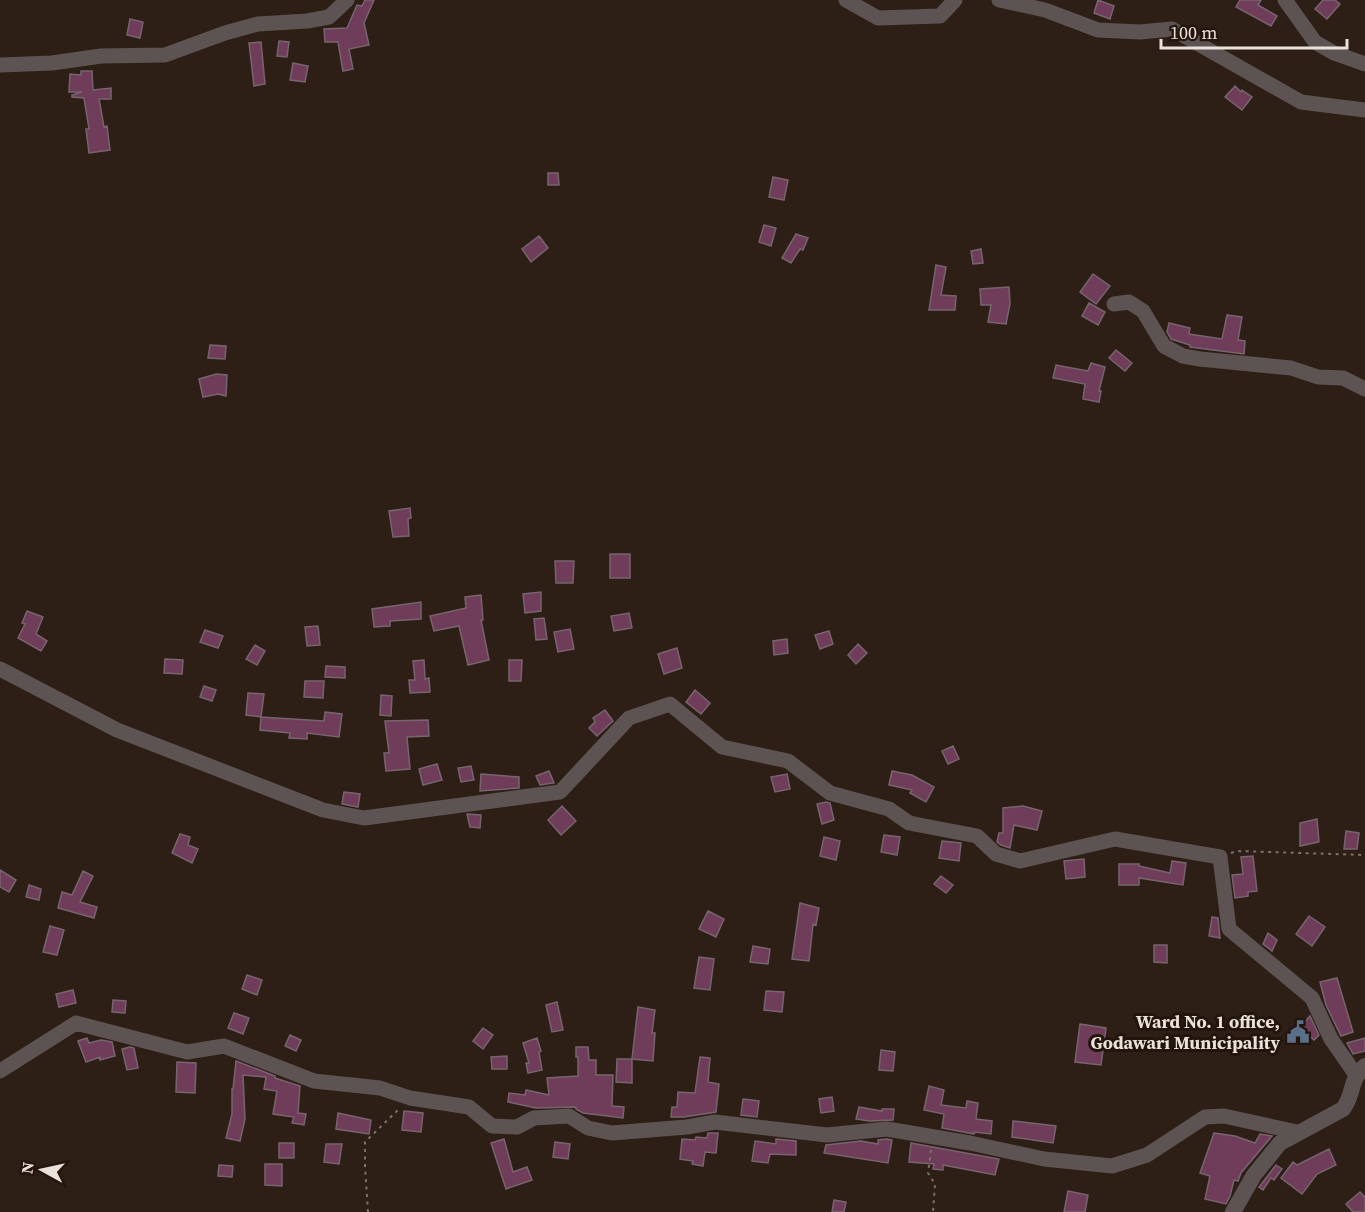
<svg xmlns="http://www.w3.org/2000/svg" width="1365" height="1212" viewBox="0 0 1365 1212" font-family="'Source Serif 4',serif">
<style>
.building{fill:#6f3d5a;stroke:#77646e;stroke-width:1.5}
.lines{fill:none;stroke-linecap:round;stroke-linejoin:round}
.path{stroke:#7e7169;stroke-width:2;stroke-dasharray:3 4.5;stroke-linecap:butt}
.minor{stroke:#5d5352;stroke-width:15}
.tertiary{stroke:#5d5352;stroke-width:16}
.labels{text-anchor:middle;stroke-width:6;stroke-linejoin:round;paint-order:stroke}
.poi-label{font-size:18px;font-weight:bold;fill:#ebe1db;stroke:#23150c;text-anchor:end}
</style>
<rect width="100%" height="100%" fill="#2d1f16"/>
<!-- building -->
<path class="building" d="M365 0H374L364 23 369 45 349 49 353 69 343 71 338 42H325L324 29 347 28 357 5 362 6Z
M1098 0 1114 6 1110 19 1094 13Z
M1240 0H1261L1258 5 1277 16 1271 26 1236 7Z
M1323 0H1335L1340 4 1327 19 1315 9Z
M130 19 143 22 140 38 127 35Z
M279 41 289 42 287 57 277 56Z
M261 42 265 84 254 86 249 43Z
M293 63 308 66 305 82 290 80Z
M81 71H92L93 90 111 88V99H99L104 127 107 126 110 150 89 153 86 129H89L84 98 72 97V95L82 92H69L70 74 81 75Z
M1235 86 1241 92 1242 90 1252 97 1242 110 1225 97Z
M548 173H558L559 185H548Z
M773 177 788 180 784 200 769 197Z
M764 225 776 228 771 246 759 242Z
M796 234 808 238 803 250 800 249 791 263 782 258Z
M539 236 548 248 531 262 522 249Z
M981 249 983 263 973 264 971 251Z
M936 265 946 267 941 295 956 296 955 310H929Z
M1093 274 1110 286 1096 304 1080 292Z
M1009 287 1010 304 1006 324 988 322 991 305H981L980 289Z
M1089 303 1105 312 1098 325 1082 316Z
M1227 315 1242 317 1238 340 1245 341 1244 354 1190 347V345L1171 339 1167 332 1169 323 1190 328 1189 334 1222 339Z
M210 345 226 346 225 359 208 358Z
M1116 350 1132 363 1125 371 1109 358Z
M1091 363 1105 367 1099 391H1101L1099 402 1083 399 1085 384 1053 378 1056 365 1088 371Z
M216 374 227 375 226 396 218 394 203 397 199 379Z
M410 508 411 518 408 519 409 536 393 537 389 511Z
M610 554H630V578H610Z
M555 561H574L573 583H556Z
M541 592V611L525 613 523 594Z
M481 595 483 620H481L489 660 468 665 459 626 434 631 430 616 466 608 465 597Z
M421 602V619L390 621V626L374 627 372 609Z
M27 611 43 617 36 634 47 641 41 651 18 638 25 624 22 623Z
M629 613 632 628 614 631 611 616Z
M544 618 547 639 536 640 534 619Z
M318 626 320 645 307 646 305 627Z
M570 629 574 649 558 652 554 632Z
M205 630 223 636 218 648 200 642Z
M829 631 833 644 820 649 815 635Z
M787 639 788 653 774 655 773 641Z
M858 644 867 653 856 664 848 655Z
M255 645 265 651 257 665 246 659Z
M677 648 682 668 664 674 658 654Z
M165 659 183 660 182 674 164 673Z
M424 660 425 679 429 678 430 692 410 693 409 680H415L413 661Z
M509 660H522L521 681H509Z
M326 666 345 667V678L325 677Z
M305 681H324L323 698 304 697Z
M204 686 216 690 212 701 200 697Z
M695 690 710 703 701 714 686 702Z
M248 693 264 694 261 717 246 715Z
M381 695 392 696 391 716 380 715Z
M605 710 613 721 597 736 589 728 595 722 593 718Z
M325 712 342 714 339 737 307 733V739L289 738 290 733 260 730 261 717 324 721Z
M428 720 429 736 407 737 410 769 386 771 384 753H389L385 721Z
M953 746 959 759 948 764 942 751Z
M437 764 442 780 423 785 419 769Z
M471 766 474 780 461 782 458 768Z
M549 771 554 783 540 785 536 776Z
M892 771 912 775 934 787 926 802 910 793 912 790 889 785Z
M481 774 519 777V788L480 791Z
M787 774 790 789 775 792 771 777Z
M344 792 360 794 358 807 342 804Z
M826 802 830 803 834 820 822 824 817 804Z
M562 806 576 821 561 835 548 820Z
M1023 806 1042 811 1037 830 1014 825 1010 848 1001 845 997 842 999 833H1003V808Z
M467 814 481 815 480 828 470 827Z
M1317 819 1319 842 1300 846V823Z
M1346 831 1359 833 1357 849H1344Z
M180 834 190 837 188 845 198 849 192 863 172 853Z
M884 835 900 837 897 855 881 852Z
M824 837 840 841 836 860 820 856Z
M942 841 961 843 959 861 939 858Z
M1253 856 1257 891 1248 892V896L1235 898 1232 875 1243 874 1241 857Z
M1084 859 1085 877 1066 879 1064 861Z
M1172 861 1186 863 1183 885 1139 878V885H1119V864H1139V866L1170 873Z
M0 870 16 880 9 892 0 887Z
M83 871 93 876 80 902 97 907 94 918 58 908 62 892 72 895Z
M941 876 953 885 946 893 934 884Z
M29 885 41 889 39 900 26 897Z
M800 903 819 908 816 925 813 924 809 961 792 959Z
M708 911 724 919 716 937 699 929Z
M1309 916 1325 927 1312 946 1296 934Z
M1212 917 1218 918 1220 938 1209 936Z
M50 926 64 930 57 955 43 952Z
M1268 933 1277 940 1272 951 1263 944Z
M1154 945H1167V963L1154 962Z
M753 946 770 949 768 964 750 962Z
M699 957 714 959 710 990 694 988Z
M247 975 262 980 257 995 242 989Z
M1337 978 1353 1032 1341 1036 1326 1005 1320 982Z
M73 990 76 1003 59 1007 56 994Z
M766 991 784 992 782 1012 764 1010Z
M113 1000 126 1001 125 1013 112 1012Z
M557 1002 563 1030 552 1032 546 1005Z
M638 1007 655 1010 652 1033H655L653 1061 632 1059Z
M234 1013 249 1018 243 1034 228 1028Z
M1310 1016 1319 1035 1314 1040 1299 1028Z
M1080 1024 1106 1028 1101 1065 1075 1062Z
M483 1028 493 1035 483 1049 473 1041Z
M290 1035 301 1040 296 1051 285 1046Z
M87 1038 89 1043 101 1040 112 1042 115 1056 100 1060V1057L86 1062 78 1041Z
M537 1038 541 1051 539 1052 542 1070 528 1073 526 1063H529L523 1043Z
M1365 1038V1051L1353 1054 1347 1043Z
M130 1047 134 1048 138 1068 127 1070 122 1049Z
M576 1047H588L589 1060H596V1075H613L612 1106 624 1107 623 1118 583 1113 576 1109V1107L536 1108 508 1102 509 1093 525 1095 526 1090 549 1095 547 1078 578 1076V1057H576Z
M881 1050 895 1052 893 1071 879 1070Z
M507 1056V1069H492L491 1057Z
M700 1057 710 1058 708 1082 719 1084 716 1112 684 1117H671L672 1107H677L678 1092 695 1093Z
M617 1059H632V1083L616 1082Z
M236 1061 275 1076V1078L300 1086 298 1113 306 1114 304 1125 292 1123 294 1117 273 1114 277 1091 264 1089 266 1077 243 1075 245 1119 240 1141 226 1138 232 1114V1089H233Z
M177 1062 196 1063 195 1093 176 1092Z
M929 1086 944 1090 941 1105 966 1108 967 1101 978 1103 976 1119 992 1121 991 1134 974 1132V1134L942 1128 944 1114 924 1110Z
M832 1097 834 1111 821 1113 819 1099Z
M743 1099 759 1101 757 1117 741 1115Z
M859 1107 882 1111V1109H894L893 1120 869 1121 856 1119Z
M404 1111 423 1113 421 1132 402 1130Z
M338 1113 371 1120 369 1134 336 1129Z
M1013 1121 1056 1126 1053 1143 1012 1137Z
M708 1133H718L716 1153 705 1152 703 1166 692 1164 693 1161 680 1159 682 1139 695 1140 696 1137 707 1138Z
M1214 1133 1235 1136 1255 1143 1260 1134 1272 1136 1241 1173 1238 1181 1234 1180 1230 1196 1226 1204 1205 1199 1210 1176 1200 1173Z
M504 1139 513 1172 527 1167 532 1180 506 1189 491 1143Z
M776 1139 796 1141V1155L770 1154 768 1163 752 1161 755 1141 776 1144Z
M887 1139 892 1140 888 1163 824 1153 826 1145 861 1141 878 1144V1140Z
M555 1142 570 1144 568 1159 553 1157Z
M279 1143H294V1158H279Z
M911 1143 999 1159 995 1175 943 1165V1170L933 1169 934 1164 909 1162Z
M326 1144H342L339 1164 324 1162Z
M1329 1149 1336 1165 1317 1174 1302 1194 1281 1178 1293 1162 1297 1165Z
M265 1164H282V1186L265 1185Z
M219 1165 233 1166 232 1177 218 1176Z
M1276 1165 1282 1169 1274 1180 1271 1178 1263 1190 1259 1187Z
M1068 1191 1088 1195 1085 1212H1064Z
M1360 1192 1365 1197V1212H1353L1346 1204Z
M834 1200 846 1202 844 1212H832Z"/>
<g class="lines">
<!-- path -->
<path class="path" d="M1231 853 1237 851 1365 855
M931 1150 928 1173 935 1184 933 1212
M368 1212 365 1166V1142L400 1108"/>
<!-- minor -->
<path class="minor" d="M846 0 878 18 940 16 955 0
M999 0 1045 10 1098 30 1140 32 1172 29 1301 102 1365 110
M1285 0 1315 42 1334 53 1365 64
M0 65 52 63 101 56 165 55 225 33 258 24 307 21 329 17 347 0
M1114 304 1129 302 1143 311 1164 346 1183 356 1200 359 1291 368 1318 377 1343 378 1365 389
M0 669 117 730 323 810 364 818 560 792 629 718 670 704 722 747 788 761 830 793 889 809 909 823 977 836 996 854 1020 861 1115 839 1220 857 1229 929 1312 998 1331 1039 1356 1075
M0 1071 76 1023 187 1052 224 1046 314 1081 380 1088 410 1098 469 1107 492 1126 517 1127 534 1118 569 1116 588 1128 612 1133 687 1127 715 1122 827 1135 887 1129 970 1143 1044 1159 1112 1166 1147 1155 1205 1117 1224 1116 1297 1132"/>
<!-- tertiary -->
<path class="tertiary" d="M1233 1212 1254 1175 1280 1143 1343 1109C1355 1093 1348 1082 1365 1066"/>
</g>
<!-- icons -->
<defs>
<g id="civic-bare" transform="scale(1.8)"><path d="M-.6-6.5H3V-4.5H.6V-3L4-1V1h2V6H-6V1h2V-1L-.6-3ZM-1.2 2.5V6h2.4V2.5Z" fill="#5c6f8a" stroke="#23150c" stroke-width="2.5" paint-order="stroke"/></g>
</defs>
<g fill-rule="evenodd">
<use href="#civic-bare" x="1298" y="1032"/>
</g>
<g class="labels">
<!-- poi labels -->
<g class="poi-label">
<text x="1280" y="1028">Ward No. 1 office,<tspan x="1280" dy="21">Godawari Municipality</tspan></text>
</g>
</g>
<!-- north arrow -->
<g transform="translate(42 1170) rotate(278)" stroke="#23150c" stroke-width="4.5" paint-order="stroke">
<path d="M0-4.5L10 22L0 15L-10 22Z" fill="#ebe1db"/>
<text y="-9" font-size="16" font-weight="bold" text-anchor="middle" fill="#ebe1db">N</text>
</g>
<!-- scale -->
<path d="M1161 39v9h186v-9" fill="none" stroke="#ebe1db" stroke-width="3"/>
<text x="1170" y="39" font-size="18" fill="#ebe1db" stroke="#23150c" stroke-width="4.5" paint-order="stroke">100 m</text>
</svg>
